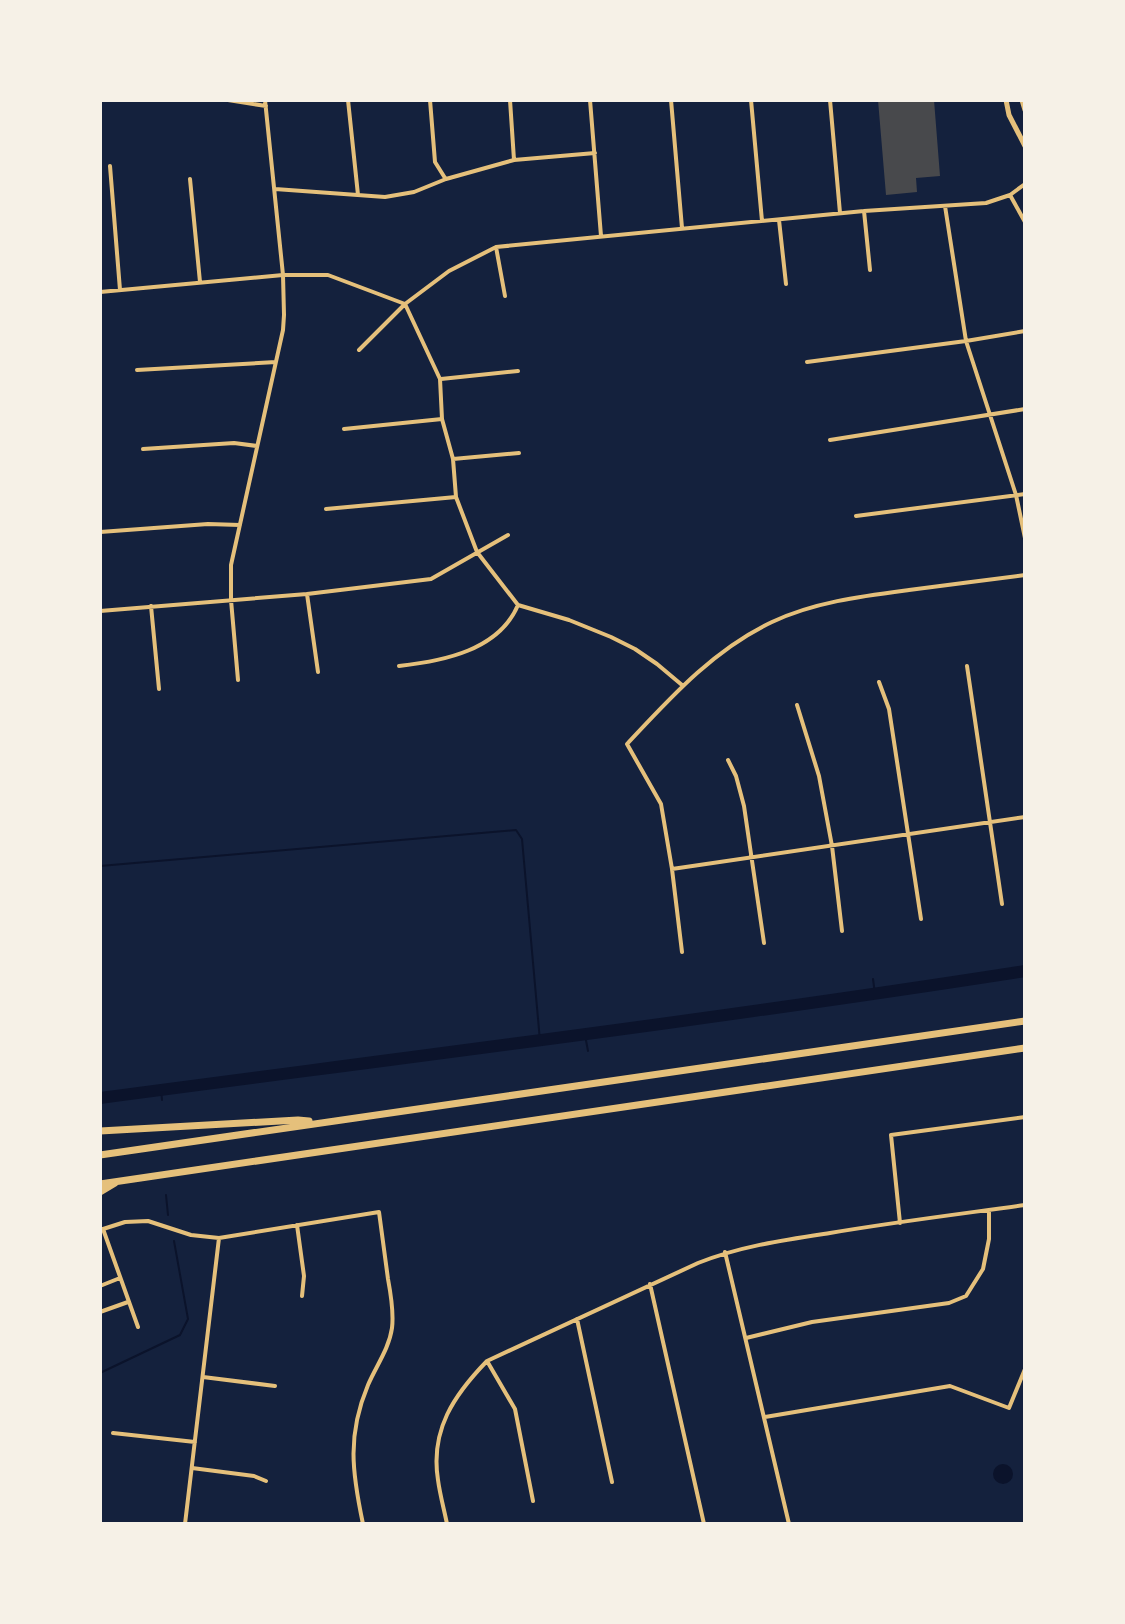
<svg xmlns="http://www.w3.org/2000/svg" width="1125" height="1624" viewBox="0 0 1125 1624" font-family="'Work Sans',sans-serif">
<style>
.water{fill:#0b132b}
.lines{fill:none;stroke-linecap:round;stroke-linejoin:round}
.stream{stroke:#0b132b;stroke-width:2}
.river{stroke:#0b132b;stroke-width:12}
.building{fill:#48494c}
.minor{stroke:#e5c07b;stroke-width:4}
.secondary{stroke:#e5c07b;stroke-width:5}
.motorway{stroke:#e5c07b;stroke-width:7}
</style>
<rect width="100%" height="100%" fill="#14213d"/>
<!-- water -->
<path class="water" d="M993 1474a10 10 0 1 1 20 0a10 10 0 1 1-20 0Z"/>
<g class="lines">
<!-- stream -->
<path class="stream" d="M100 866 516 830 522 839 540 1041
M873 979 875 994
M585 1035 588 1051
M161 1089 162 1100
M166 1195 168 1215
M100 1373 180 1335 188 1319 174 1241"/>
<!-- river -->
<path class="river" d="M100 1098C409 1057 717 1019 1025 971"/>
</g>
<!-- building -->
<path class="building" d="M878 100H934L940 176 916 178 917 192 886 195Z"/>
<g class="lines">
<!-- minor -->
<path class="minor" d="M228 100 266 106
M348 100 358 195
M430 100 435 162 445 178
M510 100 514 160
M590 100 601 236
M671 100 682 228
M751 100 762 221
M830 100 840 213
M110 166 120 290
M190 179 200 282
M275 189 385 197 414 192 446 179 514 160 595 153
M1010 195 1025 222
M945 206 966 341 1016 495 1025 538
M864 211 870 270
M779 220 786 284
M496 247 505 296
M100 292 283 275H328L405 304 440 379 442 419 453 459 456 497 477 552 518 605 569 620 611 637 635 649 657 664 682 685
M359 350 405 304 449 271 496 247 864 211 986 203 1010 195 1025 184
M807 362 966 341 1025 331
M137 370 276 362
M441 379 518 371
M344 429 442 419
M830 440 1025 409
M143 449 234 443 257 446
M453 459 519 453
M326 509 456 497
M856 516 1025 494
M100 532 208 524 240 525
M307 594 318 672
M151 606 159 689
M100 611 307 594 431 579 508 535
M399 666C444 661 499 650 518 605
M967 666 1002 904
M238 680 231 600V565L283 330 284 315 283 275 265 100
M879 682 889 709 921 919
M797 705 819 776 832 846 842 931
M728 760 736 776 744 806 764 943
M672 869 1025 817
M682 952 672 869 661 804 627 744C670 698 714 649 772 622 814 602 863 596 909 590 948 585 986 580 1025 575
M900 1223 891 1135 1025 1117
M297 1225 304 1276 302 1296
M103 1229 138 1327
M100 1230 125 1222 148 1221 191 1235 219 1238 379 1212C382 1234 385 1257 388 1279 391 1295 394 1312 392 1328 389 1349 376 1366 368 1385 347 1435 352 1472 363 1524
M725 1252 789 1524
M650 1284 704 1524
M100 1286 120 1278
M100 1312 128 1302
M577 1319 612 1482
M746 1338 812 1322 949 1303 966 1296 983 1269 989 1239V1210
M487 1361 515 1409 533 1501
M203 1377 275 1386
M765 1417 950 1386 1009 1408 1025 1369
M113 1433 195 1442
M192 1468 254 1476 266 1481
M185 1524 219 1238
M447 1524C444 1509 440 1495 438 1480 430 1430 454 1395 487 1361L698 1263C741 1246 784 1240 830 1233 895 1222 960 1214 1025 1205"/>
<!-- secondary -->
<path class="secondary" d="M1006 100 1009 115 1025 146
M1022 100 1025 110"/>
<!-- motorway -->
<path class="motorway" d="M100 1131 298 1120 309 1121
M100 1155 1025 1021
M100 1184 1025 1048
M100 1192 115 1183"/>
</g>
<!-- border -->
<rect width="1125" height="1624" fill="none" stroke="#f6f1e7" stroke-width="204"/>
</svg>
